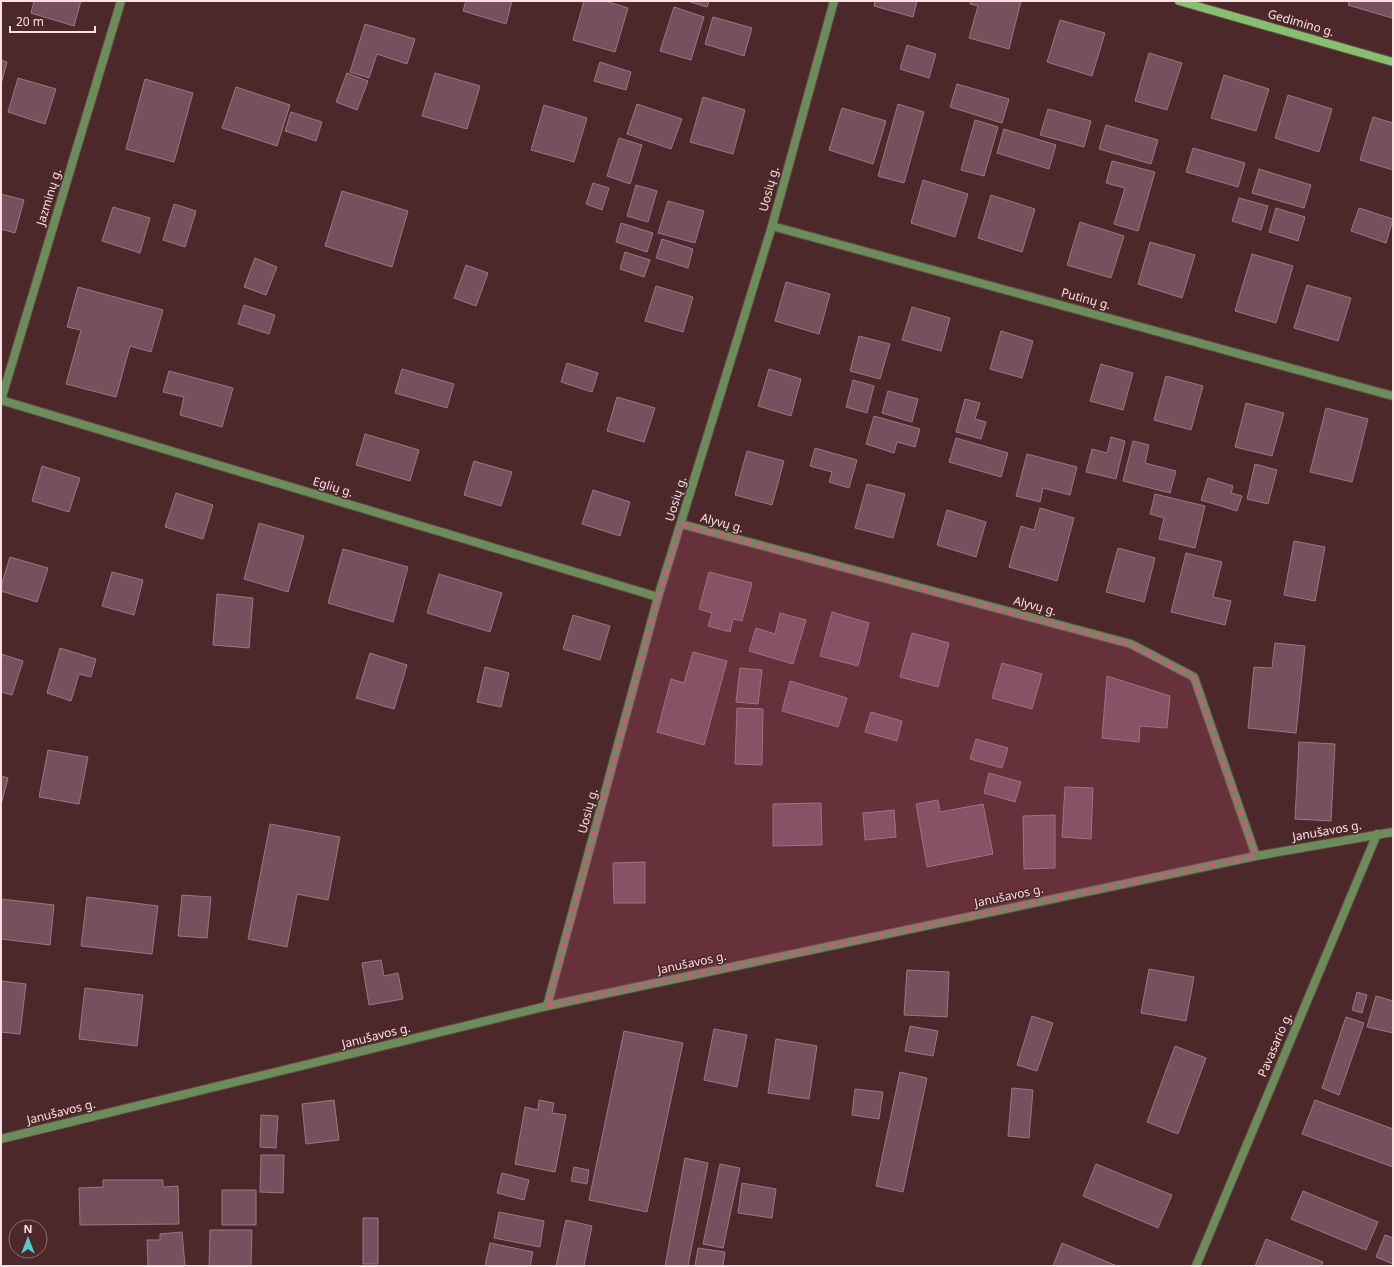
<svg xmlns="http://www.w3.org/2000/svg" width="1394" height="1267" viewBox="0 0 1394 1267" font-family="'Noto Sans',sans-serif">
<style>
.building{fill:#77505e;stroke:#9e7583}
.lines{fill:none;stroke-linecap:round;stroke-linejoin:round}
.minor-casing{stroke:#694647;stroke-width:10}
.secondary-casing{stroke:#694647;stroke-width:10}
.minor{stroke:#698e5a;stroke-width:8}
.secondary{stroke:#85c06c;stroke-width:8}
.marked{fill:#d35483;fill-opacity:0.2;stroke:#d35483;stroke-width:3;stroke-dasharray:8 5;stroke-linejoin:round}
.labels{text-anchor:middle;stroke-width:3;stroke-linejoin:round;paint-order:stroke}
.street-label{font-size:12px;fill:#fae1e1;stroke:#4d282a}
</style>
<rect width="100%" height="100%" fill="#4d282a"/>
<!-- building -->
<path class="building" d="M34 1H81L74 26 31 13Z
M466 1H512L506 24 463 11Z
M584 1H605L628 8 615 52 573 40Z
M687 1H709L707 7Z
M875 1H917L913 17 874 6Z
M971 1H1021L1009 49 969 38 978 6 970 4Z
M1349 1H1393L1392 18 1348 5Z
M674 7 704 17 691 60 660 51Z
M713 17 752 28 744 56 705 44Z
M1060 20 1105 33 1092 76 1047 62Z
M365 24 415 39 407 64 377 54 369 78 350 72Z
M907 45 936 54 929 78 900 69Z
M1149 53 1182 63 1167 110 1135 101Z
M1 60 7 62 2 81H1Z
M600 62 631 72 626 90 594 81Z
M347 73 368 81 357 110 336 102Z
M435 73 480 86 467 129 422 116Z
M1224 75 1269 89 1256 131 1211 118Z
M18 78 56 89 45 124 8 112Z
M145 79 193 93 174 162 126 149Z
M957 84 1009 99 1002 123 950 107Z
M236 87 290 105 277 146 222 128Z
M1288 95 1332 109 1319 152 1275 138Z
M703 97 745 110 733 154 690 142Z
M637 104 682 119 671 149 627 134Z
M898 104 924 112 904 183 878 176Z
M544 105 587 118 574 162 531 150Z
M842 108 886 121 873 164 829 150Z
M1048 109 1091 121 1084 147 1040 135Z
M291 112 322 122 316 141 285 131Z
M1373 117 1393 123V170L1360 160Z
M975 120 998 127 984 176 961 170Z
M1106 125 1158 140 1151 164 1099 149Z
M1004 129 1056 145 1049 169 997 153Z
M619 138 642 145 630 184 607 176Z
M1193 148 1245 163 1238 187 1186 172Z
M1112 161 1155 172 1138 231 1114 224 1125 188 1106 183Z
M1259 169 1311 185 1304 208 1252 193Z
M923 180 968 194 955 237 911 223Z
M593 183 609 188 602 210 586 204Z
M636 185 657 191 648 222 627 216Z
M342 191 408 211 392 267 325 246Z
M1 194 24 200 15 233 1 229Z
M991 195 1035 209 1022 252 978 238Z
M1239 198 1268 206 1261 230 1232 221Z
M668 201 704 211 695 243 658 233Z
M174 204 196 211 185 247 163 240Z
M113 207 150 218 140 253 102 241Z
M1276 208 1305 217 1298 241 1269 232Z
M1359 208 1393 219 1386 243 1351 231Z
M1080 222 1124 236 1111 278 1067 265Z
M621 223 653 233 647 252 616 242Z
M662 239 693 249 688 268 656 258Z
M1150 242 1195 255 1182 298 1138 284Z
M625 252 650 260 644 277 620 269Z
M1252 254 1293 266 1276 323 1235 311Z
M255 258 277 267 266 295 244 287Z
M466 265 488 273 476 306 454 298Z
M786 282 830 294 819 334 775 321Z
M1307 285 1351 298 1338 341 1294 328Z
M656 286 693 297 683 332 645 321Z
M78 287 163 310 151 352 130 346 116 397 66 384 81 330 67 327Z
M244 305 275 315 269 334 238 324Z
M912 307 950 318 941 351 902 340Z
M1001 331 1033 341 1022 378 990 369Z
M859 336 890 344 880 379 850 371Z
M567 363 598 373 592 392 561 382Z
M1101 364 1133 373 1123 410 1090 401Z
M402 369 454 384 447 408 395 393Z
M769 369 801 379 791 416 758 406Z
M169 371 233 388 222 427 180 415 184 397 163 392Z
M1166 376 1203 386 1191 430 1154 420Z
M853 380 874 386 867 413 846 407Z
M888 391 918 399 912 422 882 413Z
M617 397 655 408 644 442 607 431Z
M965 399 980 403 975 419 986 422 981 439 956 432Z
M1246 403 1284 413 1272 456 1235 447Z
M1326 408 1368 419 1352 482 1310 472Z
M874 416 920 429 915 447 897 442 894 453 866 444Z
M365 434 419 450 410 481 356 465Z
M1111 437 1125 441 1116 479 1086 472 1092 449 1107 453Z
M956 438 1008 453 1001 477 949 462Z
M1133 441 1149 445 1145 463 1176 471 1170 493 1123 481Z
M815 448 857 460 849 488 829 482 832 472 810 466Z
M747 451 784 461 772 505 735 495Z
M1027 454 1077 467 1070 495 1043 488 1040 502 1016 496Z
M474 461 512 472 501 506 464 495Z
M1255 464 1277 470 1268 504 1247 499Z
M42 466 80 478 69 512 32 501Z
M1208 478 1233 486 1231 493 1242 496 1237 511 1201 500Z
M867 484 905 494 893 538 855 528Z
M593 490 630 502 620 536 582 524Z
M176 493 213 505 203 539 165 527Z
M1155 494 1205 506 1195 548 1159 539 1164 518 1150 514Z
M1040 508 1074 518 1057 581 1009 567 1021 526 1034 530Z
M947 510 986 522 976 557 937 545Z
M259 523 304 536 288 592 244 579Z
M1294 541 1325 547 1315 601 1284 595Z
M1118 548 1155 558 1144 602 1106 592Z
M343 549 408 567 393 622 328 603Z
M1186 553 1222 562 1213 597 1231 601 1225 625 1171 612Z
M10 557 48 568 37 602 1 591V586Z
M112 572 143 580 134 615 102 606Z
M709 572 752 583 742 621 733 619 730 632 708 626 712 613 699 609Z
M439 574 502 593 490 632 427 613Z
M217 594 253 598 249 648 213 645Z
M832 612 869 623 858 666 820 656Z
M780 613 806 620 793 664 749 651 756 628 775 634Z
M573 615 610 626 600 660 563 649Z
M912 633 949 643 938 687 900 677Z
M1275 643 1305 646 1296 733 1248 728 1254 667 1272 668Z
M60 648 96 659 91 677 79 674 71 701 47 693Z
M693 652 727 661 704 745 657 732 671 679 684 683Z
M370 653 407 665 394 709 356 698Z
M1 654 23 661 12 695 1 692Z
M1002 663 1042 674 1032 709 992 698Z
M485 667 509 673 501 707 477 702Z
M740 668 762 670 758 704 736 702Z
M1107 676 1170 696 1167 728 1140 726 1139 742 1102 738Z
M790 681 847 698 838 727 782 711Z
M737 708 763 709 762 765 735 764Z
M871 712 902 721 897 741 865 732Z
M976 739 1008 748 1002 768 970 759Z
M1299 742 1335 744 1331 821 1295 819Z
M48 750 88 757 79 804 39 797Z
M989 773 1021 782 1015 802 984 793Z
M1 776 8 778 1 805Z
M1065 787 1093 788 1091 839 1062 837Z
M938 800 940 812 983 804 993 854 927 867 916 804Z
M821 803 822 845 773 846V804Z
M894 810 896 837 865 840 863 813Z
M1055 815V868L1024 869 1023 816Z
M270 824 340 837 328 900 297 894 287 947 248 939Z
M645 862V903H614L613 863Z
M182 895 211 897 207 938 178 936Z
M87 897 158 906 152 954 81 946Z
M1 899 54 905 50 945 1 939Z
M381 960 384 976 398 973 403 999 369 1005 362 963Z
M1149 969 1194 977 1186 1021 1141 1013Z
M907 970 949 972 947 1017 904 1015Z
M1 981 26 984 20 1034 1 1032Z
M85 988 143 995 137 1046 79 1039Z
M1357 992 1367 995 1362 1013 1352 1010Z
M1376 996 1393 1001V1033L1367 1027Z
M1032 1016 1053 1023 1037 1071 1017 1065Z
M1346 1017 1364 1023 1339 1095 1322 1088Z
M910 1026 938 1031 933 1056 905 1051Z
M714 1029 747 1035 737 1087 704 1080Z
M624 1031 683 1043 647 1212 589 1200Z
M776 1039 817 1046 809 1099 768 1093Z
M1175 1046 1206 1058 1178 1134 1147 1122Z
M900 1072 927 1078 903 1192 876 1186Z
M1012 1088 1033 1090 1029 1138 1008 1136Z
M855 1089 883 1092 879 1119 852 1115Z
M334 1100 339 1140 306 1144 302 1104Z
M539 1100 554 1103 552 1113 566 1115 555 1172 515 1164 525 1107 538 1110Z
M1315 1100 1393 1129V1167L1302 1134Z
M261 1115 278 1116 276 1148 260 1147Z
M261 1155H284L283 1193 260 1192Z
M685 1158 708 1163 688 1266H665Z
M720 1164 740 1168 723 1248 703 1244Z
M1096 1164 1172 1195 1158 1228 1083 1196Z
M574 1167 589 1170 587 1184 571 1181Z
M502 1173 529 1180 524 1200 497 1193Z
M103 1180H163V1187L178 1186 179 1224 80 1225 79 1188 103 1187Z
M742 1183 776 1189 772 1218 738 1213Z
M222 1190H256V1225H222Z
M1303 1191 1378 1222 1366 1250 1291 1219Z
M499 1212 544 1221 540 1247 494 1238Z
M363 1218H378V1264H363Z
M566 1220 592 1226 584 1266H556Z
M210 1230H252L251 1266H209Z
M182 1232 185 1266H148L147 1240H160V1234Z
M1385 1235 1393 1238V1264L1376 1257Z
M1266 1239 1323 1262 1321 1266H1255Z
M490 1243 533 1252 530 1266H485Z
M1062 1243 1117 1266H1053Z
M698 1248 725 1252 723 1266H695Z"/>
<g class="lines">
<!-- minor casing -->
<g class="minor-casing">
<path id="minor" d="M772 226 1393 396
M1 400 658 597
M1 400 121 1
M681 524 1131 644 1194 677 1256 856
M547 1006 658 597 772 226 834 1
M1 1139 547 1006 1256 856 1393 832
M1196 1266 1377 834"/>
</g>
<!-- secondary casing -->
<g class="secondary-casing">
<path id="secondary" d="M1179 1 1393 62"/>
</g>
<!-- minor -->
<use href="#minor" class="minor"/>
<!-- secondary -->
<use href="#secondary" class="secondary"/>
</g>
<!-- marked area -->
<path class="marked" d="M681 524 1131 644 1194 677 1256 856 547 1006 658 597Z"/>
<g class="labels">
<!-- street labels -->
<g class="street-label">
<text transform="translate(1301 23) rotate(16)" y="4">Gedimino g.</text>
<text transform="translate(769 189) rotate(-75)" y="4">Uosių g.</text>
<text transform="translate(49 197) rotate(-73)" y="4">Jazminų g.</text>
<text transform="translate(1086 299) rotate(15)" y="4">Putinų g.</text>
<text transform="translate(333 487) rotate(17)" y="4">Eglių g.</text>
<text transform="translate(676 499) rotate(-73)" y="4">Uosių g.</text>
<text transform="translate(722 523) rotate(15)" y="4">Alyvų g.</text>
<text transform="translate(1035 606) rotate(15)" y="4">Alyvų g.</text>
<text transform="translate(588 811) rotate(-75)" y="4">Uosių g.</text>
<text transform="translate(1327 831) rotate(-10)" y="4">Janušavos g.</text>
<text transform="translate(1009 896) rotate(-12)" y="4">Janušavos g.</text>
<text transform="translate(692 963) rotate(-12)" y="4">Janušavos g.</text>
<text transform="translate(376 1036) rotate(-14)" y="4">Janušavos g.</text>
<text transform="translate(1275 1045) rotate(-67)" y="4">Pavasario g.</text>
<text transform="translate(61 1112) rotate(-14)" y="4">Janušavos g.</text>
</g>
</g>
<!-- border -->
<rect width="1394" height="1267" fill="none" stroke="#fae1e1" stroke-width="4"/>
<!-- north arrow -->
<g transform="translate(28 1239)"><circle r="19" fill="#4d282a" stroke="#927273"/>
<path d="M0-3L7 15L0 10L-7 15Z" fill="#52cdcf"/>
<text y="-6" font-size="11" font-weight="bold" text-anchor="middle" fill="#fae1e1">N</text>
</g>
<!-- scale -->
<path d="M10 26v6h85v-6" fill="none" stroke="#fae1e1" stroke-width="2"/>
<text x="16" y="26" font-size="12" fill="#fae1e1" stroke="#4d282a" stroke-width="3" paint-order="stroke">20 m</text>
</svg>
